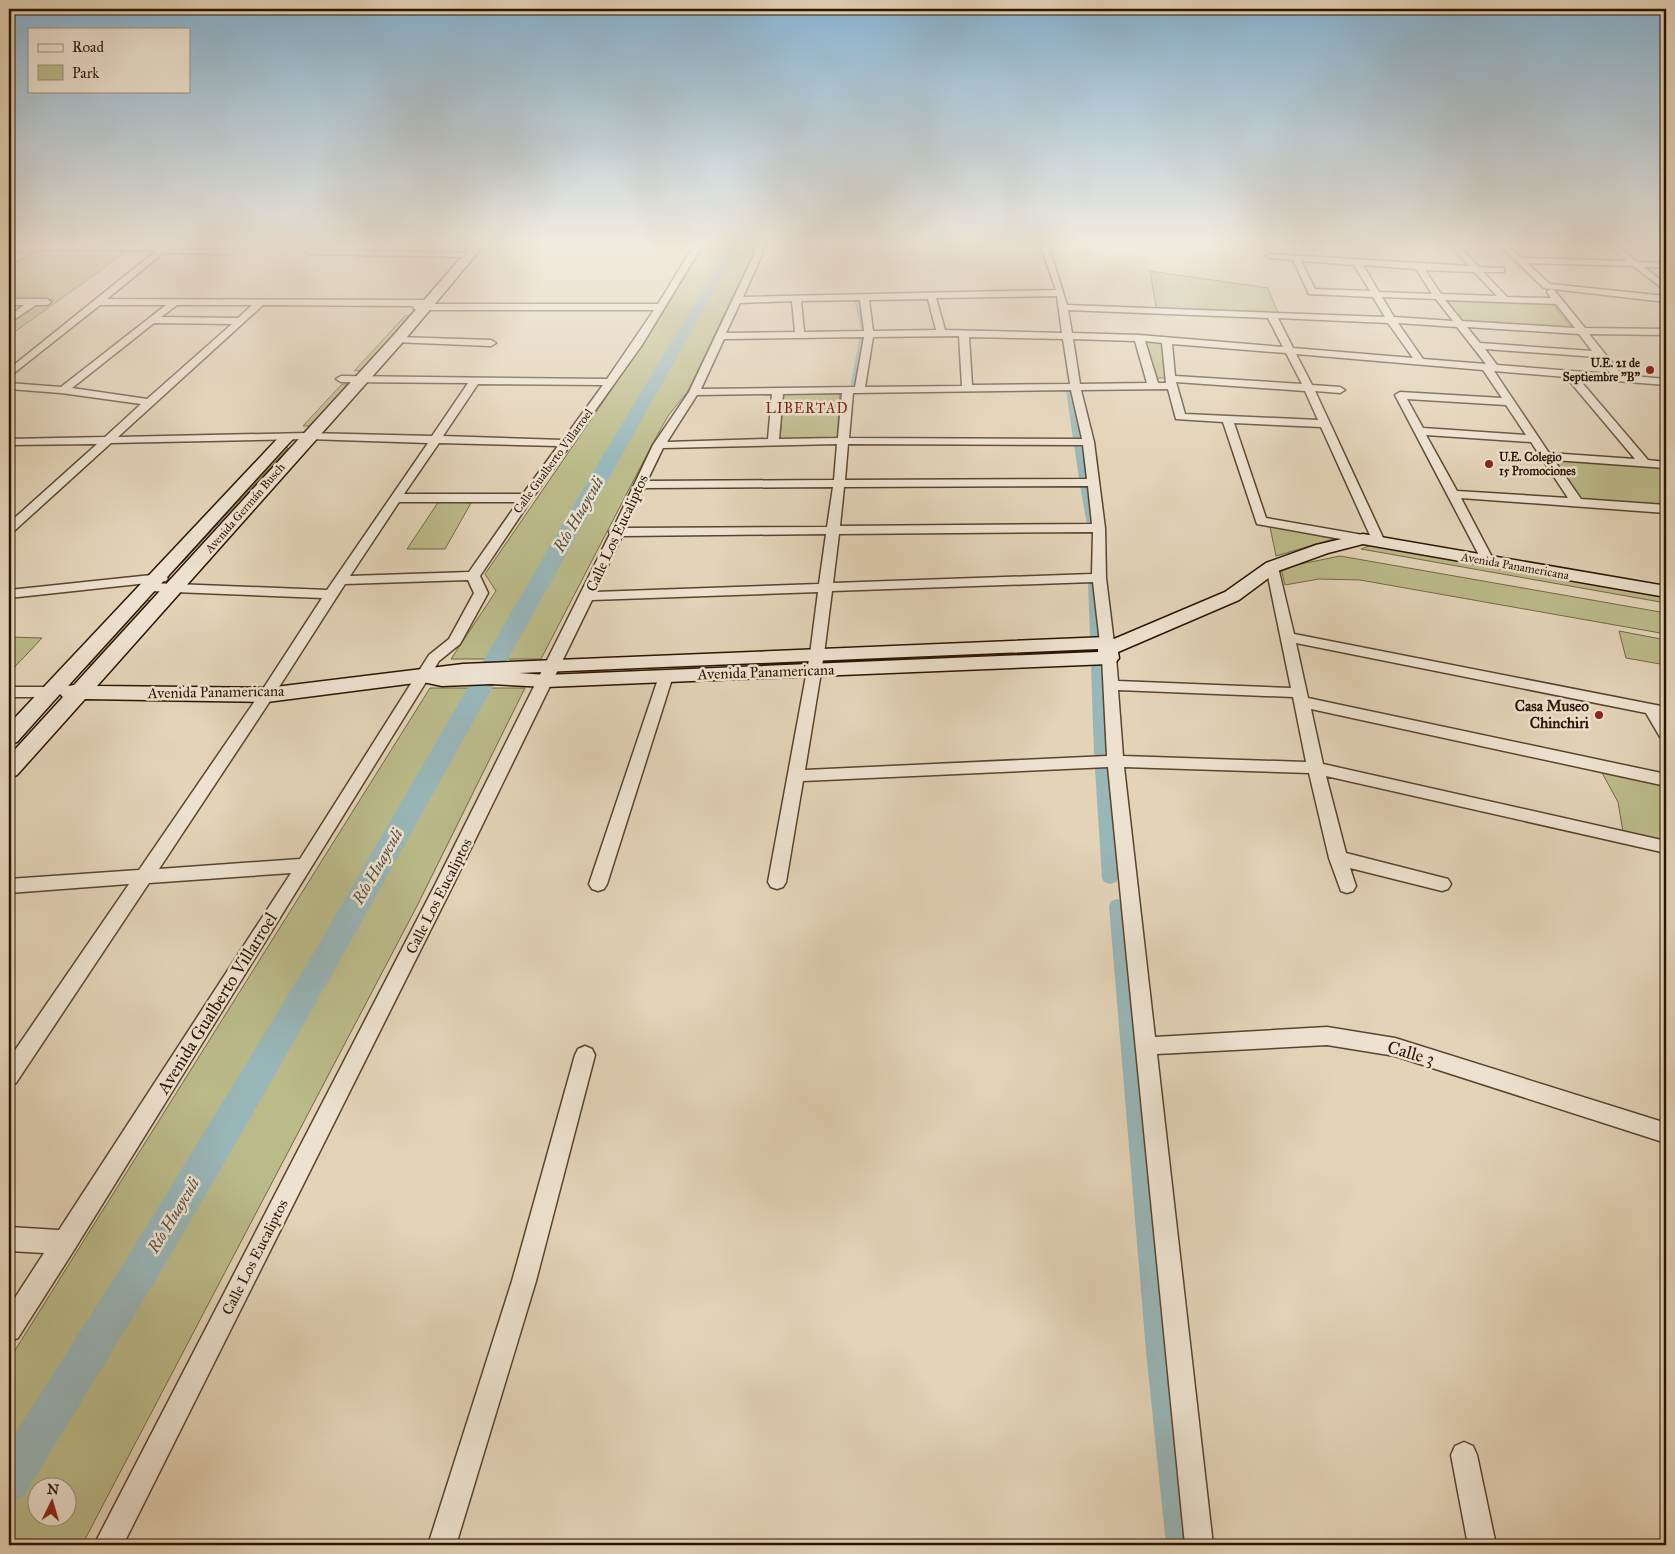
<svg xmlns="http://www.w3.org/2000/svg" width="1675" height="1554" viewBox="0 0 1675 1554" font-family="'IM FELL Great Primer',serif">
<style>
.green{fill:#bbba89;stroke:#736844;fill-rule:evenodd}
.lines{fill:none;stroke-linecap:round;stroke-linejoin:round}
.canal{fill:#99b6b8;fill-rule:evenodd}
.river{fill:#99b6b8;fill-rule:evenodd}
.minor-casing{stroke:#59442e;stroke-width:3}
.secondary-casing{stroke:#2b1500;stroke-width:3}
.minor{fill:#ede2d0;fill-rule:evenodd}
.secondary{fill:#ede2d0;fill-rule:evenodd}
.poi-dot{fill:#8f2418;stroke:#ede2d0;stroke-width:2}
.labels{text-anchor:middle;stroke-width:5;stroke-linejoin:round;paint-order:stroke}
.far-poi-label{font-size:12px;font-weight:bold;fill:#2b1500;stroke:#ede2d0;text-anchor:end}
.far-street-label{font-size:12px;fill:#2b1500;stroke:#ede2d0}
.far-neighbourhood-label{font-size:14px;letter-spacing:1px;fill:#7a1f14;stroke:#ede2d0}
.street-label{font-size:15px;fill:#2b1500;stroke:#ede2d0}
.poi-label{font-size:15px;font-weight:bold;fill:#2b1500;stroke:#ede2d0;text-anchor:end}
.water-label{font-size:16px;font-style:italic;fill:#524d40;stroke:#ede2d0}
.near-street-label{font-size:18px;fill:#2b1500;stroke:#ede2d0}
</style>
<rect width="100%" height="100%" fill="#e3d3b7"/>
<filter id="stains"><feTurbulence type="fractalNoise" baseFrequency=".004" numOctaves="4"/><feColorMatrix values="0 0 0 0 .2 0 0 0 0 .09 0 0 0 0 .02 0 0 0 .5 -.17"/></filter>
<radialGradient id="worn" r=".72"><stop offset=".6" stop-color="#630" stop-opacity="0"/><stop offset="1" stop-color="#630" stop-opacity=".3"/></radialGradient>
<!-- green -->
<path class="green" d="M705 244H754L753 254 688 391 668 416 652 445 541 659H451L496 591 485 574 649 335Z
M35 249 129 250 9 336V323L34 305H47L54 300H9V265Z
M1150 271 1268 288 1278 313 1156 308Z
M1443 298 1552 303 1572 328 1461 322Z
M410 315 412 316 362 370 354 371 405 316Z
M1144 342 1163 343 1167 378H1156Z
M348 383 311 426H303L341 385Z
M840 393 837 438 780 439 784 394Z
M284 446 288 448 182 563 175 566Z
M1554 460 1666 468V505L1580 499Z
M439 501 471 503 445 549H407Z
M1270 527 1337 538 1276 556Z
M1371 545 1666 597V603L1361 549Z
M1340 556 1666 613V634L1360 580 1319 579 1285 585 1281 568Z
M146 600 150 601 94 664 85 665Z
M1619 631 1666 640V665L1626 658Z
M9 637 42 638 9 673Z
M430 688H525L417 906 82 1545H9V1360ZM38 1486H68V1516H38Z
M1601 771 1666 785V841L1623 832 1618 802Z"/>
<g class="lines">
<!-- canal -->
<path class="canal" d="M840 296H861L869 331 867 333 860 388 855 391 850 388 860 335 862 333 854 300H837V296Z
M1070 384 1075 387 1083 439 1081 441 1084 444 1089 479 1085 482 1090 485 1099 525 1093 528 1087 525 1080 485 1084 482 1079 479 1074 444 1076 442 1073 439 1066 390 1053 391 1048 388 1053 385Z
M1094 578 1100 582 1102 636 1096 640 1090 636 1088 582Z
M1098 663 1105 667 1108 754 1101 759 1094 754 1091 667Z
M1102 764 1109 769 1118 878 1116 882 1110 884 1104 882 1102 878 1095 769Z
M1117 899 1123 901 1125 906 1170 1351 1192 1545H1166L1146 1351 1109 906 1111 901Z"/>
<!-- river -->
<path class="river" d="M727 244H739L735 256C539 596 355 944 155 1281 112 1353 67 1424 24 1496L9 1502V1443L129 1255 315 951 587 482 723 256Z"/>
<!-- minor casing -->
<g class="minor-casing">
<path id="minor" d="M165 244H174L169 249 231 250 235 252 231 254 163 253 107 299 428 300 431 301 432 304H658L695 244H703L642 345 531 500 480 576 488 593 460 644 439 661 74 1250 18 1338 9 1341V1307L44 1253 9 1251V1227L59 1230 291 873 149 883 16 1083 9 1085V1059L129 884 9 893V879L139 870 261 692 322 598 149 591 142 587 148 583 9 598V590L161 574 168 578 166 581 150 583 327 590 428 443 308 439 111 443 13 532 9 533V523L97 444 9 445V439L105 437 141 404 61 393 9 389V383L61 387 166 305H100L9 377V369L157 250H36L9 265V260L25 250 9 249V245ZM177 305H252L238 318 161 317ZM263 305 413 306 414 309 417 310H654L607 379 341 376 336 379 341 382 468 383 432 436 308 433 118 437ZM154 323 232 324 147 399 72 388ZM478 384 603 385 563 440 443 436ZM439 443 558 446 523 494H404ZM399 502H518L469 572 350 576ZM468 580 474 593 449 639 429 655 300 859 159 869 272 698 345 584Z
M756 244H764L762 255 743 297 1056 290 1040 244H1048L1067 305 1385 317 1373 297 1309 294 1293 260 1270 258 1266 256 1270 254 1469 266 1449 244H1457L1479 267 1504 268V272H1483L1507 297 1551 298 1547 292 1551 289 1554 290 1585 328 1666 329V335L1589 334 1622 375 1666 379V385L1578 378 1648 460 1666 462V468L1554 460 1581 499 1666 505V513L1461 498 1494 561 1488 565 1482 561 1395 395 1400 392 1502 398 1483 370 1296 354 1312 385 1340 387 1345 390 1340 393 1315 391 1385 542 1379 546 1373 542 1321 427 1234 423 1266 518 1363 535 1367 536 1369 539 1367 542 1363 543 1257 524 1223 422 1176 419 1168 389 1081 390 1094 442 1105 528 1106 578 1114 643 1112 646 1107 647 1100 643 1093 582 832 591 824 654 805 770 1107 756 1102 658 1109 654 1116 658 1118 681 1291 688 1266 567 1272 563 1278 567 1294 634 1666 707V717L1663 716 1666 721V738L1660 737 1646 713 1296 643 1308 698 1666 774V786L1311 709 1323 764 1666 841V853L1326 776 1346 853 1448 879 1451 884 1448 889 1442 891 1350 868 1356 886 1353 891 1347 893 1341 891 1329 858 1309 773 1124 767 1155 1037 1327 1027 1395 1038 1666 1123V1143L1395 1056 1327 1045 1157 1054 1213 1545H1185L1108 767 803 781 786 882 783 887 777 889 771 887 768 882 810 654 818 592 592 600 453 885 123 1545H94L435 885 610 534 609 532 613 529 653 445 689 392 754 255ZM1301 261 1354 265 1370 291 1315 289ZM1363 265 1416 269 1432 294 1379 292ZM1425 270 1474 272 1497 296 1441 294ZM1057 296 1062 333 945 330 936 298ZM1382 297 1436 299 1453 321 1394 317ZM928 299 936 330 873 331 869 300ZM860 300 864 331 804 332 801 301ZM1445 300 1556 304 1575 328 1462 321ZM792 301 795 332 726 333 740 303ZM1068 310 1268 318 1283 347 1139 335 1072 333ZM1278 318 1388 323 1413 358 1293 348ZM1398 323 1457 327 1486 364 1423 359ZM1467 327 1579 334 1592 351 1480 343ZM959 336 962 386 865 387 873 337ZM864 337 855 387 701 389 724 339ZM969 337 1063 339 1070 384 972 385ZM1073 339 1135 341 1147 383 1080 384ZM1145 341 1162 343 1166 383H1158ZM1172 344 1286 353 1302 384 1175 376ZM1485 349 1597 357 1611 374 1497 365ZM1494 371 1566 377 1635 459 1549 453ZM1176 382 1305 391 1318 420 1185 414ZM1071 390 1082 439 849 438 853 393ZM842 393 838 438 779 439 783 394ZM772 394 768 439 667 442 697 395ZM1407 399 1506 405 1526 435 1423 428ZM1426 435 1531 442 1568 498 1457 491ZM837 444 834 480 647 481 663 448ZM848 444 1083 445 1087 479 845 480ZM1088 486 1092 524 840 526 844 487ZM833 487 827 527 625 528 644 488ZM1093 532 1092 574 833 583 839 534ZM826 534 819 584 595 592 622 536ZM1118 690 1293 697 1306 762 1123 756Z
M1498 244H1507L1521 258 1627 261 1606 244H1615L1637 262 1666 263V267H1644L1666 284V291L1633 266 1527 263 1550 284 1666 296V302L1544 288Z
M310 250 468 253 472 255 468 257 307 254 306 252Z
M9 299H47L51 302 47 305H36L9 323V316L24 305H9Z
M397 337 491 340 496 343 491 346 394 342V338Z
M666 671 673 676 607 884 604 889 598 891 592 889 589 884 659 676Z
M9 687H51L58 692 51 697H9Z
M585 1046 592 1049 595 1055 536 1281 456 1545H428L512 1281 575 1055 578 1049Z
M1464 1442 1473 1446 1477 1455 1496 1545H1468L1451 1455 1455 1446Z"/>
</g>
<!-- secondary casing -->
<g class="secondary-casing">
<path id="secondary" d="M473 244H485L402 343 97 686 267 688 463 664 1107 637 1114 639 1225 592 1266 563 1316 545 1363 534 1666 586V597L1363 544 1328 553 1278 571 1239 600 1118 652 1119 658 1116 662 1109 664 546 687 491 684 442 686 423 682 267 702 85 699 17 775 9 778V756L63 697 60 694 17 742 9 744V724L280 436H290L293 439 290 442 68 686 74 685 392 337ZM1098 649V652L546 675 519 673Z"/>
</g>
<!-- minor -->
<use href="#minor" class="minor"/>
<!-- secondary -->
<use href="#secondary" class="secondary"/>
</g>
<!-- sky -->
<linearGradient id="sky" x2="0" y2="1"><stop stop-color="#88b5d5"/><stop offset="0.53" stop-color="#f2ebdf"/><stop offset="1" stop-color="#f2ebdf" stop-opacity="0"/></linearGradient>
<rect width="1675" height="462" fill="url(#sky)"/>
<!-- markers -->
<g class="poi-dot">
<circle cx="1650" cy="370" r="5"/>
<circle cx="1489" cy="464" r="5"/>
<circle cx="1599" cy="715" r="5"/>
</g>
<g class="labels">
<!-- far-poi labels -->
<g class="far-poi-label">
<text x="1640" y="367">U.E. 21 de<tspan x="1640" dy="14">Septiembre "B"</tspan></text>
<text x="1499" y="461" text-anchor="start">U.E. Colegio<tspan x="1499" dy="14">15 Promociones</tspan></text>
</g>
<!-- far-street labels -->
<g class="far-street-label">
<text transform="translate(553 461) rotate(-54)" y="4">Calle Gualberto Villarroel</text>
<text transform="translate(245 508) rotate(-49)" y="4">Avenida Germán Busch</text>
<text transform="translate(1515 566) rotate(10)" y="4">Avenida Panamericana</text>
</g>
<!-- far-neighbourhood labels -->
<g class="far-neighbourhood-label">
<text x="807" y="413">LIBERTAD</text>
</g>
<!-- street labels -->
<g class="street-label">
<text transform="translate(617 533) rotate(-65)" y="5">Calle Los Eucaliptos</text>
<text transform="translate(766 672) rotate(-2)" y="5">Avenida Panamericana</text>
<text transform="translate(216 692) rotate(-1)" y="5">Avenida Panamericana</text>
<text transform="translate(439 896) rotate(-63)" y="5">Calle Los Eucaliptos</text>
<text transform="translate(255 1257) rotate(-63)" y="5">Calle Los Eucaliptos</text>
</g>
<!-- poi labels -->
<g class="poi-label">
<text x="1589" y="711">Casa Museo<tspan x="1589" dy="17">Chinchiri</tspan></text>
</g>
<!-- water labels -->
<g class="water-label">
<text transform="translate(578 514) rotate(-60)" y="6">Río Huayculi</text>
<text transform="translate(377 866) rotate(-60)" y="6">Río Huayculi</text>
<text transform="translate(173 1215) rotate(-59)" y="6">Río Huayculi</text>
</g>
<!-- near-street labels -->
<g class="near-street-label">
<text transform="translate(217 1003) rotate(-58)" y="6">Avenida Gualberto Villarroel</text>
<text transform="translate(1411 1053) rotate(16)" y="6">Calle 3</text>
</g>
</g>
<!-- margin -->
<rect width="1675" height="1554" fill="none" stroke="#e3d3b7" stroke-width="30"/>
<rect x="10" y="10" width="1655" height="1534" fill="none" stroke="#2b1500" stroke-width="2.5"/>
<rect x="15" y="15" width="1645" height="1524" fill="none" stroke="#2b1500"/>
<!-- legend -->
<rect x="28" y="28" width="162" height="65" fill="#ede2d0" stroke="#9f907d"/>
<rect x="38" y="44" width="25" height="8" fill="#ede2d0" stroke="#9f907d"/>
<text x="72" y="52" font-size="15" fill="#2b1500">Road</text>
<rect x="38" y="65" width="25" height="15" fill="#bbba89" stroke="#9f907d"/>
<text x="72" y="78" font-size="15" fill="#2b1500">Park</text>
<!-- north arrow -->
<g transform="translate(52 1502) rotate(5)"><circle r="24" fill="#ede2d0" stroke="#9f907d"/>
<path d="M0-4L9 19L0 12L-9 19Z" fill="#8f2418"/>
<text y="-8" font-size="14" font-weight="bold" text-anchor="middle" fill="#2b1500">N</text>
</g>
<rect width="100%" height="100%" filter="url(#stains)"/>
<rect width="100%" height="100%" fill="url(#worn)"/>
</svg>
